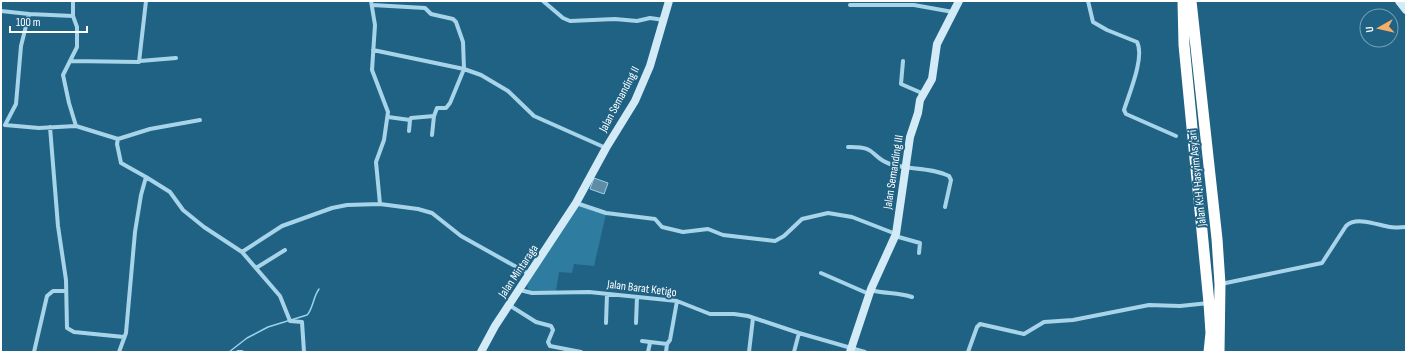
<svg xmlns="http://www.w3.org/2000/svg" width="1407" height="353" viewBox="0 0 1407 353" font-family="'Sofia Sans Condensed',sans-serif">
<style>
.green{fill:#2f7ca1}
.water{fill:#5d8ca4;stroke:#9ad2eb}
.lines{fill:none;stroke-linecap:round;stroke-linejoin:round}
.stream{stroke:#9ad2eb;stroke-width:1.5}
.street{stroke:#a7d4e9;stroke-width:4}
.secondary{stroke:#d2ebf7;stroke-width:8}
.highway{stroke:#fff;stroke-width:11}
.labels{text-anchor:middle;stroke-width:4;stroke-linejoin:round;paint-order:stroke}
.street-label{font-size:12px;fill:#fff;stroke:#1f6284}
</style>
<rect width="100%" height="100%" fill="#1f6284"/>
<!-- green -->
<path class="green" d="M577 205 606 214 594 266 574 264 572 273 559 272 556 291 532 292 528 289 527 285Z"/>
<!-- water -->
<path class="water" d="M594 178 608 183 604 194 590 189Z"/>
<g class="lines">
<!-- stream -->
<path class="stream" d="M229 352 247 338 268 327 307 315C313 309 313 297 319 289"/>
<!-- street -->
<path class="street" d="M73 1V16L29 14 21 46 16 104 5 125 39 128 76 126 118 139 117 144 121 163 146 177 141 195 135 232 126 333 119 352
M371 1 375 25 372 70 388 112 384 140 376 162 380 204
M543 1 563 18 570 21 615 19 637 21 650 18 664 20
M1088 1 1093 22 1107 30 1137 42C1145 57 1129 94 1124 110L1126 114 1176 136
M372 5 425 8 431 14 453 19 456 22 463 42 464 69 373 50
M850 5H914L953 12
M1 11 29 14
M73 16 77 27V47L63 75 69 103 76 126
M71 61 139 62 146 1
M140 61 176 58
M903 61 901 84 924 94
M388 117 410 120 411 118 434 116 437 108H446L450 103 464 69 481 75 508 91 534 116 606 148
M50 127 58 226 66 280 67 328 74 332 124 337
M409 131 410 120
M432 135 434 116
M118 139 150 129 200 120
M848 147C878 146 870 157 890 164 909 170 931 167 949 176L951 180 945 207
M146 177 170 192 183 210 204 227 242 252 280 296 290 321 302 322 304 352
M576 203 606 213 655 219 662 227 683 232 708 229 723 235 775 241 784 236 802 219 828 213 852 217 896 234
M895 236 920 243 919 253
M242 252 282 226 332 208 347 205 380 204 418 209 432 213 461 236 529 274
M256 268 285 250
M821 273 869 294
M1221 284 1322 263 1346 226C1356 216 1378 225 1390 227 1395 228 1401 227 1406 227
M520 290 532 293 589 292 677 301 710 314H734L748 316 799 333 865 352
M871 290C884 294 898 292 912 297
M509 305 536 322 551 326 553 330 548 342 550 346 581 352
M606 323 607 294
M636 323 637 297
M642 341 667 344 670 340 677 301
M34 352 47 296 53 291H66
M238 352H242
M648 352 650 343
M666 352 667 344
M749 352 753 318
M794 352 799 333
M968 352 977 327 980 324 1024 334 1044 322 1073 320 1149 305 1180 306 1209 303"/>
<!-- secondary -->
<path class="secondary" d="M1399 1 1406 10
M481 352 495 326 576 203 606 148 635 101 650 66 669 1
M850 352 871 289 896 234 910 137 918 113 920 100 932 79 937 44 959 1"/>
<!-- highway -->
<path class="highway" d="M1183 1 1184 45 1209 303 1211 333 1209 352
M1191 1 1217 239 1220 284 1219 352"/>
</g>
<g class="labels">
<!-- street labels -->
<g class="street-label">
<text transform="translate(619 99) rotate(-62)" y="4">Jalan Semanding II</text>
<text transform="translate(893 172) rotate(-81)" y="4">Jalan Semanding III</text>
<text transform="translate(1197 178) rotate(-96)" y="4">Jalan K.H. Hasyim Asy'ari</text>
<text transform="translate(518 271) rotate(-56)" y="4">Jalan Mintaraga</text>
<text transform="translate(642 288) rotate(7)" y="4">Jalan Barat Ketigo</text>
</g>
</g>
<!-- border -->
<rect width="1407" height="353" fill="none" stroke="#ffffff" stroke-width="4"/>
<!-- north arrow -->
<g transform="translate(1379 28) rotate(262)"><circle r="19" fill="#1f6284" stroke="#79a1b5"/>
<path d="M0-3L7 15L0 10L-7 15Z" fill="#f8ad67"/>
<text y="-6" font-size="11" font-weight="bold" text-anchor="middle" fill="#ffffff">U</text>
</g>
<!-- scale -->
<path d="M10 26v6h77v-6" fill="none" stroke="#ffffff" stroke-width="2"/>
<text x="16" y="26" font-size="12" fill="#ffffff" stroke="#1f6284" stroke-width="3" paint-order="stroke">100 m</text>
</svg>
